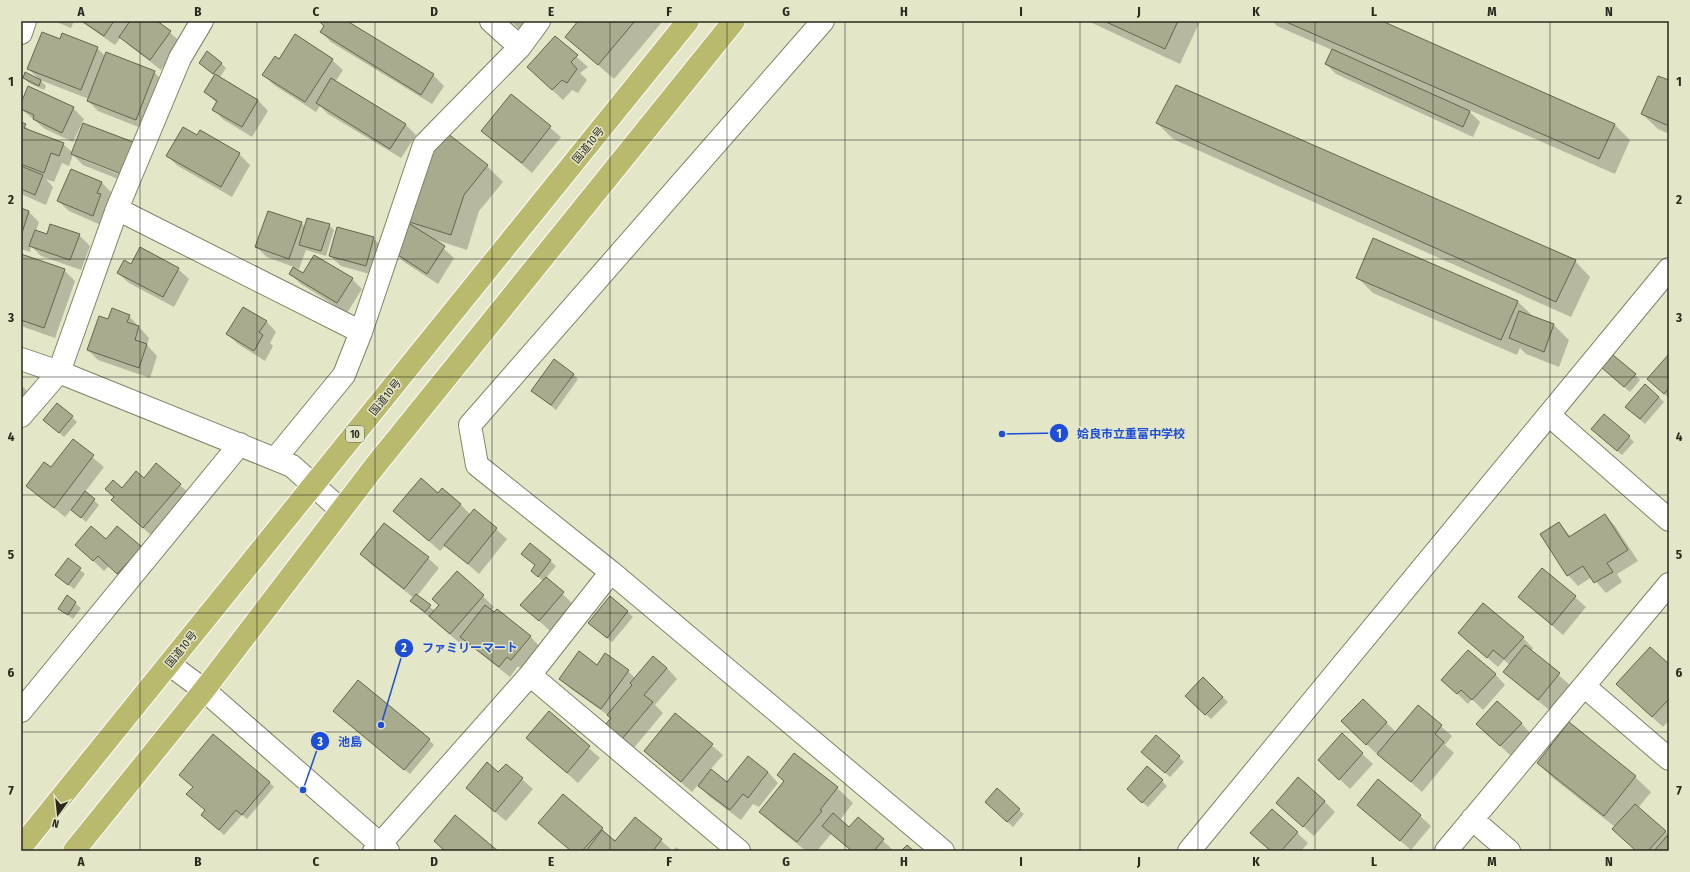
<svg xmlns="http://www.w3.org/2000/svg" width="1690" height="872" viewBox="0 0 1690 872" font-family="'Fira Sans Condensed','Noto Sans JP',sans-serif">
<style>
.shadow{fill:#0003;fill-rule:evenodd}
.building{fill:#a9ab8f;stroke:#65654c}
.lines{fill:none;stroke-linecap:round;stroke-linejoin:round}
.minor-casing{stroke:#818267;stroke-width:24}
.highway-casing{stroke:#fff;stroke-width:24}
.minor{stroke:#fff;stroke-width:22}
.highway{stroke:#b9ba6d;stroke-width:22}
.grid{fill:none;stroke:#29291e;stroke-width:1;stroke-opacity:0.55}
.labels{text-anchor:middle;stroke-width:3;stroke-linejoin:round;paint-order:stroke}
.shield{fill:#e4e6c8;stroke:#616251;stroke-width:1}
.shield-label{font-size:10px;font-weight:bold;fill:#29291e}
.street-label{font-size:11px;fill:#29291e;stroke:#e4e6c8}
.leader{fill:none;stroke:#1d4ed8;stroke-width:1.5}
.callout-dot{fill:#1d4ed8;stroke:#e4e6c8;stroke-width:1.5}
.mark-label{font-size:12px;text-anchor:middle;font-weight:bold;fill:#fff}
.callout-label{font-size:12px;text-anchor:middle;font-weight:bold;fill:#1d4ed8;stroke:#e4e6c8;stroke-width:3;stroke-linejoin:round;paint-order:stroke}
.neatline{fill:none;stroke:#29291e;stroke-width:1.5}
.grid-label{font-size:13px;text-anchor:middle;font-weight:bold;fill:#29291e}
</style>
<rect width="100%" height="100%" fill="#e4e6c8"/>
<!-- shadow -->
<path class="shadow" d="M54 21H74L71 28Z
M80 21H156L181 42 161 70 131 47 121 37 115 45Z
M320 21H345L433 75 444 86 432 104 331 42 321 32 325 27Z
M511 21H530L521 31Z
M580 21H663L614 79 566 37Z
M1088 21H1200L1180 64Z
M1272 21H1379L1614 124 1630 140 1615 174 1467 109 1480 122 1473 137 1336 74 1326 64 1332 50 1277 26Z
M555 38 588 67 580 73 587 80 578 93 572 90 563 100 539 78Z
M60 40 97 48 105 56 154 72 165 83 146 130 98 111 88 101 89 99 40 80 46 86 44 90 29 83 24 78 39 79 28 69Z
M280 60H332L343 70 335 82 405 124 416 135 401 158 328 114 320 106 316 112 274 85 264 75Z
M200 63H221L226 68 220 77 258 100 268 111 252 137 224 120 213 109 217 103 205 92 215 76Z
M1669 81V134L1658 129 1642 114Z
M29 88 73 108 84 119 73 142 45 129 21 109Z
M511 95 561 137 532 173 483 131Z
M21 123 32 132 63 144 73 153 84 124 133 143 143 154 131 184 83 165 73 155 69 166 62 163 54 182 46 179 53 187 46 205 21 194ZM84 158 126 175 125 177 84 160Z
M1157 123 1575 261 1590 277 1571 317 1173 139Z
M447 135 487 166 503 182 479 211 467 250 433 239 454 258 438 284 404 262 393 251 410 225 404 220Z
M197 136 239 154 250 165 232 197 178 166 167 156Z
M101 182 112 193 103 226 69 211 58 201Z
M21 209 28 211 39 222 36 231 47 235H79L90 246 81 270 41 256 31 246 30 252 21 249Z
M301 223 306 227 329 225 334 230 326 256 306 250 299 269 267 257 256 247Z
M373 238 384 249 377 276 341 266 330 256Z
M1374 240 1518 302 1534 317 1554 325 1569 340 1559 367 1526 354 1520 348 1517 355 1373 293 1357 277Z
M21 257 64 270 75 281 55 338 21 326Z
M132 265 178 269 189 279 174 307 129 283 118 273Z
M290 274 352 279 362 289 347 313 301 284Z
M129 316 149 338 147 345 157 356 150 378 98 360 88 350 109 321Z
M266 321 276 332 270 343 273 346 265 361 238 344 227 334Z
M1669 355V398L1653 384Z
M1608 373 1635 375 1640 380 1630 392Z
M573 374 578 379 556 410 532 391Z
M21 385 29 393 21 409Z
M1645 385 1664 402 1645 424 1631 412Z
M72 417 77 422 64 437 44 420Z
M1597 434 1629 437 1634 442 1622 455Z
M73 441 104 467 85 492 99 505 86 522 72 509 65 517 27 486 51 469Z
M156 464 191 495 154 538 112 500 122 490 144 479Z
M439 494 460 504 471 515 474 510 507 539 479 574 446 545 440 551 395 511Z
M1605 515 1615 526 1638 561 1617 574 1622 582 1606 593 1592 577 1578 586 1568 575 1559 523 1571 537Z
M106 540 141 548 128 584 109 566 104 571 87 555Z
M530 544 556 566 546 578 573 604 550 631 522 605 543 581 537 576 536 566Z
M361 554 428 558 439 568 417 596 435 611 440 605 457 572 494 607 491 611 530 636 540 647 522 670 518 666 510 677 464 640 461 644 416 606 411 601 414 598 372 565Z
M68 560 85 574 74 589 62 580Z
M1543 569 1586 607 1563 635 1519 597Z
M67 597 81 608 73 619 59 608Z
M610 598 633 617 612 642 595 628Z
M1459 633 1523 638 1533 648 1531 651 1570 685 1549 710 1504 672 1510 665 1504 660 1498 667Z
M598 666 628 671 635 678 667 668 677 679 655 705 663 713 633 749 617 735 612 718 571 689 560 679Z
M1669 666V720L1663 727 1627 694Z
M1495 674 1505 685 1483 710 1472 699 1468 704 1443 680Z
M1203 678 1228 702 1211 719 1186 696Z
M1363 700 1396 732 1418 706 1452 736 1445 745 1454 753 1422 792 1378 753 1377 754 1353 732Z
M549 713 600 758 578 783 527 738Z
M676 715 723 755 710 770 728 784 768 772 778 783 759 807 753 804 741 820 710 797 698 785 692 792 645 751Z
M339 716 429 740 434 745 410 774Z
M1521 723 1531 734 1511 756 1477 724Z
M1569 724 1635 777 1651 792 1638 808 1669 835V851H1636L1615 827 1553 778 1538 763Z
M1342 735 1373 764 1350 789 1330 770Z
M1147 757H1179L1184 762 1170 777Z
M506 765 533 789 506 821 478 798Z
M778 775 837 788 853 803 840 820 850 829 858 818 894 851H851L831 834 817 851H806L776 827 760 811 784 782Z
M1162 781 1167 786 1148 807 1133 794Z
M269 782 274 787 247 819 242 815 224 835 207 820Z
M1324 801 1335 812 1314 836 1277 803Z
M1358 804 1420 816 1431 826 1411 850Z
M991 807 1019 810 1024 814 1013 827Z
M1272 810 1308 843 1301 851H1270L1251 833Z
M635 818 673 851 676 847 681 851H571L540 823 602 829 615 842Z"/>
<!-- building -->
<path class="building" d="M82 21H114L104 36Z
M130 21H157L171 31 150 60 119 37Z
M319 21H347L434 74 421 95 320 32 324 26Z
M578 21H635L598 65 565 37Z
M1104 21H1178L1165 49Z
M1284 21H1382L1615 124 1599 159Z
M42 32 60 39 62 33 98 47 81 90 27 69Z
M295 34 333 59 305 102 262 75 275 56 279 59Z
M555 36 578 55 571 62 577 69 567 83 562 80 552 90 527 67Z
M1332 49 1470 111 1463 127 1325 64Z
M207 51 222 63 213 74 199 63Z
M106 52 155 71 136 120 87 101Z
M25 72 41 80 39 86 23 78Z
M215 74 258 100 242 127 212 110 217 101 204 92Z
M1658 76 1669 80V126L1641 114Z
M331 78 406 124 390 149 316 103Z
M1176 85 1576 260 1556 302 1156 123Z
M28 86 74 107 62 133 33 119 34 115 21 109V103Z
M511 94 551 126 522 163 481 131Z
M21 122 26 124 24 128 64 143 59 156 51 153 44 173 21 164Z
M83 123 133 142 121 174 71 154Z
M183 127 197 135 200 130 240 153 221 187 166 156Z
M447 133 488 165 464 195 451 235 403 220 421 165Z
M21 166 43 175 35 195 21 189Z
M71 169 102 182 97 193 101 194 93 216 57 201Z
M21 208 29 211 21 236Z
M268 211 302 222 289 259 255 247Z
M307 218 330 224 321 251 299 245Z
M50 224 80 234 70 260 29 246 35 230 47 234Z
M410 224 445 246 427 274 392 251Z
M337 227 374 237 366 266 329 256Z
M1373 238 1518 301 1501 340 1356 278Z
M140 247 179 268 163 297 117 273 124 260 131 264Z
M21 254 65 269 44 328 21 320Z
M314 255 353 278 337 303 289 274 293 267 303 273Z
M243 307 267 321 259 332 263 335 254 351 226 334Z
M112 308 130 315 127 322 139 326 135 340 147 344 139 368 87 350 99 316 108 319Z
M1519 311 1554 324 1544 352 1509 338Z
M1669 354V388L1664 394 1647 379Z
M1613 355 1636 374 1624 387 1602 368Z
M554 359 574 374 551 405 531 391Z
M1645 384 1659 397 1640 419 1625 407Z
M57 403 73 416 59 433 43 420Z
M1604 414 1630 436 1617 451 1591 429Z
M73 439 94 455 54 508 26 486 44 462 51 467Z
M156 463 181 484 143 528 111 500 114 497 105 489 113 480 122 488 136 471 144 478Z
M421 478 438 493 442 488 461 504 429 541 393 511Z
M85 491 95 499 81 518 71 510Z
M474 509 497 528 468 564 444 545Z
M1605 514 1628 550 1607 563 1613 572 1594 583 1583 566 1567 576 1540 534 1559 522 1569 537Z
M384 523 429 557 404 589 360 554Z
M91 526 106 539 117 526 142 547 117 574 98 556 93 561 75 545Z
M530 543 551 560 538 577 531 571 535 565 521 554Z
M68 558 81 568 68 585 55 575Z
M1542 568 1576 596 1552 625 1518 597Z
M457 571 484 595 450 634 429 616 439 605 432 599Z
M546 577 564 592 539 621 520 605Z
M416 594 431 605 425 612 410 601Z
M67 595 76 602 68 615 58 609Z
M610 596 628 611 607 638 588 623Z
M1483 603 1524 637 1504 659 1493 650 1487 658 1458 633Z
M485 605 494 612 497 609 531 636 511 660 507 657 499 667 460 637Z
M1525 645 1560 673 1538 700 1503 672Z
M1650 647 1669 664V699L1652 717 1616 684Z
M1468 650 1496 674 1472 700 1461 690 1457 694 1441 680Z
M579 651 597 665 605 653 629 670 601 709 559 679Z
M653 656 667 668 644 695 653 702 622 739 605 725 611 718 607 715 632 685 630 683Z
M1203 677 1223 697 1205 715 1185 696Z
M358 680 430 739 404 770 333 711Z
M1363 699 1387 722 1366 745 1341 721Z
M1497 701 1522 723 1500 746 1476 724Z
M1418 705 1442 725 1435 734 1444 742 1411 782 1377 754Z
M549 711 590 746 567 773 526 738Z
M675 713 713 744 681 782 644 751Z
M1569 722 1636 776 1604 816 1537 763Z
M1342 733 1363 753 1339 780 1318 760Z
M213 734 270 782 242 815 236 810 219 830 201 815 205 810 186 794 193 787 179 775Z
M1156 735 1180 756 1165 773 1141 752Z
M794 753 838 787 820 810 822 811 797 842 759 812 784 781 777 775Z
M748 756 768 772 748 798 743 794 730 810 698 786 711 769 727 782Z
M487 762 498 772 506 764 523 778 495 812 466 788Z
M1147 766 1163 780 1142 803 1127 789Z
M1298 777 1325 801 1303 827 1276 803Z
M1378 779 1421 815 1400 841 1357 805Z
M997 788 1020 809 1007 822 985 802Z
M563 794 603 828 582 851H571L538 823Z
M1635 804 1666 831 1648 851H1636L1612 829Z
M1272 809 1298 832 1281 851H1271L1250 833Z
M833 813 849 827 858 817 884 839 874 851H852L822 826Z
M455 815 498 851H445L434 841Z
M635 817 662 839 653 851H586L602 830 615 841Z
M1667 836 1669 837V851H1654Z
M907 845 914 851H901Z"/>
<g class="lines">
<!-- minor casing -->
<g class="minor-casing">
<path id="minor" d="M491 21 520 47
M823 21 470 425 477 465 611 572 943 851
M21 33 25 21
M117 209 361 332
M21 359 59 372 292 466 340 509
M1549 415 1669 520
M21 416 59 372 117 209 180 58 202 21
M275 459 344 375 361 332 424 145 520 47 539 21
M169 664 204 690 388 851
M530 675 739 851
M1584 686 1669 759
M21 711 240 444
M1472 819 1509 851
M374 851 530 675 611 572
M1189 851 1669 269
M1446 851 1669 584"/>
</g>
<!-- highway casing -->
<g class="highway-casing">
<path id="highway" d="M21 847 688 21
M74 851 204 690 375 466 734 21"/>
</g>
<!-- minor -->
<use href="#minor" class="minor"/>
<!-- highway -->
<use href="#highway" class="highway"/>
</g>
<!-- grid -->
<path class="grid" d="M140 21V851M257 21V851M375 21V851M492 21V851M610 21V851M727 21V851M845 21V851M963 21V851M1080 21V851M1198 21V851M1315 21V851M1433 21V851M1550 21V851M21 140H1669M21 259H1669M21 377H1669M21 495H1669M21 613H1669M21 732H1669"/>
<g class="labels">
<!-- shield labels -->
<rect class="shield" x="346" y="426" width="18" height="16" rx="3"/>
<g class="shield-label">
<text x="355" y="438">10</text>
</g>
<!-- street labels -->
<g class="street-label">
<text transform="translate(588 145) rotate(-51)" y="4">国道10号</text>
<text transform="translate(385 397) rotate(-51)" y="4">国道10号</text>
<text transform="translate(181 649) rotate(-51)" y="4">国道10号</text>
</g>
</g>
<!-- callouts -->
<path class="leader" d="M1002 434L1059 433M381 725L404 648M303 790L320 741"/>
<g class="callout-dot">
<circle cx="1002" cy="434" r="4"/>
<circle cx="381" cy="725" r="4"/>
<circle cx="303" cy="790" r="4"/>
<circle cx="1059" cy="433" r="10"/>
<circle cx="404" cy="648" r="10"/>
<circle cx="320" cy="741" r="10"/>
</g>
<g class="mark-label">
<text x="1059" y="438">1</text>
<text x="404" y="652">2</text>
<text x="320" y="746">3</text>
</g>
<g class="callout-label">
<text x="1131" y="438">姶良市立重富中学校</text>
<text x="470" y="652">ファミリーマート</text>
<text x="350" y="746">池島</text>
</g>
<!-- border -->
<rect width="1690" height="872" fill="none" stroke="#e4e6c8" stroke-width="44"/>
<!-- north arrow -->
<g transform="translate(58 814) rotate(195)" stroke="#e4e6c8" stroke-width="3" paint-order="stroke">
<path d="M0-3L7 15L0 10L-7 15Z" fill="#29291e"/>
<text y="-6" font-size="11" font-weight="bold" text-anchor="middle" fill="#29291e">N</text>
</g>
<rect x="22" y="22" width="1646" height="828" class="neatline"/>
<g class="grid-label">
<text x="81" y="16">A</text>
<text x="198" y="16">B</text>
<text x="316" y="16">C</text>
<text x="434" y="16">D</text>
<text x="551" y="16">E</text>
<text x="669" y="16">F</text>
<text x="786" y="16">G</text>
<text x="904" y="16">H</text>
<text x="1021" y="16">I</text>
<text x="1139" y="16">J</text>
<text x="1256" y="16">K</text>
<text x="1374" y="16">L</text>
<text x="1492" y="16">M</text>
<text x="1609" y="16">N</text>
<text x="11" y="86">1</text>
<text x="1679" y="86">1</text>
<text x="11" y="204">2</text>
<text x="1679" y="204">2</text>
<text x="11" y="322">3</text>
<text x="1679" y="322">3</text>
<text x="11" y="441">4</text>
<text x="1679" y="441">4</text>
<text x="11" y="559">5</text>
<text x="1679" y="559">5</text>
<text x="11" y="677">6</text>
<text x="1679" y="677">6</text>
<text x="11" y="795">7</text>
<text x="1679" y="795">7</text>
<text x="81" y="866">A</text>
<text x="198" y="866">B</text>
<text x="316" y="866">C</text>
<text x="434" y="866">D</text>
<text x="551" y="866">E</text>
<text x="669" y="866">F</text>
<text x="786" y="866">G</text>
<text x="904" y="866">H</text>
<text x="1021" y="866">I</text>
<text x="1139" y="866">J</text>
<text x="1256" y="866">K</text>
<text x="1374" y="866">L</text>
<text x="1492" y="866">M</text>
<text x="1609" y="866">N</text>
</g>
</svg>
